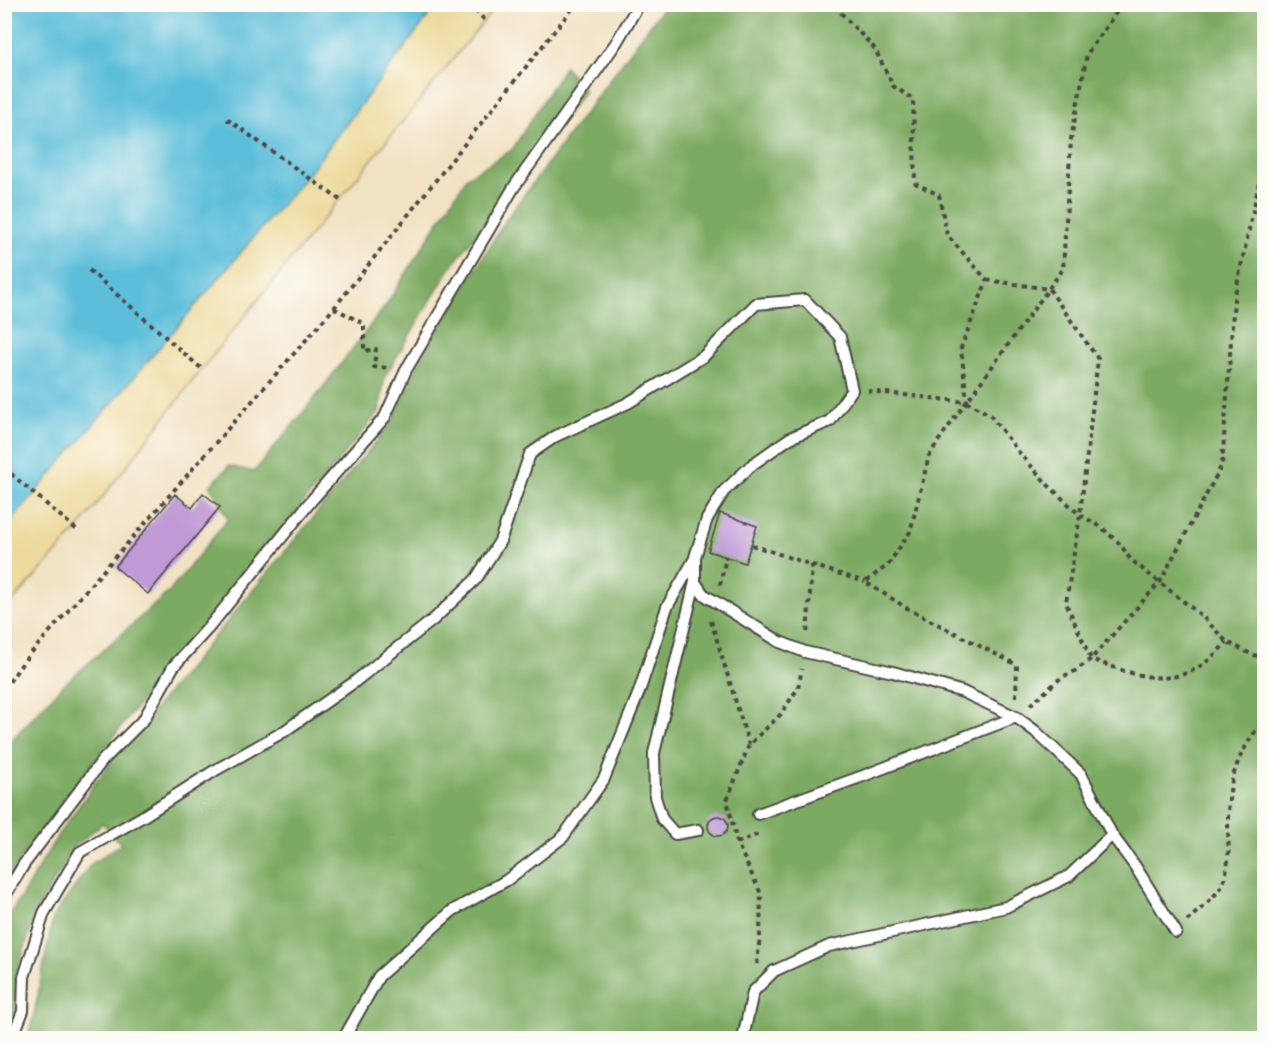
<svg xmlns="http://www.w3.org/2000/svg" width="1269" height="1043" viewBox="0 0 1269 1043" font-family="'Balsamiq Sans',sans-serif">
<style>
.forest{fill:#7daa62;stroke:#546a46;stroke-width:1.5}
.sand{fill:#eeda9e;stroke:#8c8264;stroke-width:1.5}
.water{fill:#5bbeda;stroke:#437482;stroke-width:1.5}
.building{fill:#bf9ad6}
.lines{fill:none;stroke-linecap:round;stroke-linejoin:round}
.lane-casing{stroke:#494642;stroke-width:14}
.path{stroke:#494642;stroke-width:4;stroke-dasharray:4.5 4.5;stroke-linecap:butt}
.lane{stroke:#fff;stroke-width:10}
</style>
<rect width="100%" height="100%" fill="#fdfcf7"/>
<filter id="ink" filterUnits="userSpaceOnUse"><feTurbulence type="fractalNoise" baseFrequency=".0167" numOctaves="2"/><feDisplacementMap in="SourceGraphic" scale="12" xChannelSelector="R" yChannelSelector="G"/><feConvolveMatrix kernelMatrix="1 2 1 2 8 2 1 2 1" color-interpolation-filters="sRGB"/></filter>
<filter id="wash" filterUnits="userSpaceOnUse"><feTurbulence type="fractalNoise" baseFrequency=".008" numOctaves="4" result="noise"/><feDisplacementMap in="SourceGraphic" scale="24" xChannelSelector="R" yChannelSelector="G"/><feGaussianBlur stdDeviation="1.35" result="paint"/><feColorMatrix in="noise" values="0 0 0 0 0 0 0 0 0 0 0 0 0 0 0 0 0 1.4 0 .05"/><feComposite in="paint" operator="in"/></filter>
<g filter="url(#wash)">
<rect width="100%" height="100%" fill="#f2e2c4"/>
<!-- forest -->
<path class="forest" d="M665 5H1264V1038H27L34 1015 53 917 91 864 121 844 103 823 75 846 37 910 16 975V1011L5 1025V921L21 897 58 835 109 764 393 421 423 354 507 218Z
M565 66 584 91 449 270 385 376 379 412 168 666 19 860 5 884V747L59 689 170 591 228 519 210 486 229 466 254 472 318 394 386 305 467 177 512 150Z"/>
<!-- sand -->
<path class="sand" d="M437 5H497L202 369 77 530 5 610V528L308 174Z"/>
<!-- water -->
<path class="water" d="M5 4 437 5 308 174 5 528Z"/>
<g id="blocks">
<!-- building -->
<path class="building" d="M203 493 220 507 148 594 115 567 175 494 192 508Z
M720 513 757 526 745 563 708 551Z
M708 826a10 10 0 1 1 20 0a10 10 0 1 1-20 0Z"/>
</g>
</g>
<g filter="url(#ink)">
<use href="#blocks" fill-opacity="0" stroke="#494642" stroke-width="1.5"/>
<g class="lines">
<!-- lane casing -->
<g class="lane-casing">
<path id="lane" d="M695 582 654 753 655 797 662 819 675 834 698 830
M758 814 863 776 1016 717
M4 897 24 864 102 761 144 719 173 667 210 626 311 501 385 417 406 370 514 187 616 43 639 4
M9 1038 13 1036 23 1011 24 977 44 913 80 852 142 817 214 771 283 732 353 683 434 619 476 579 500 541 530 454 556 436 628 403 704 356 756 304 805 300 840 337 852 390 830 421 790 438 753 464 724 491 707 519 695 557V582L703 594 780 642 805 652 893 672 963 692 1016 717 1035 731 1081 774 1112 835 1135 866 1176 932
M344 1038 379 976 452 911 507 880 563 837 604 779 639 692 667 607 694 560
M743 1038 753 992 774 971 829 946 1006 907 1069 876 1112 835"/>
</g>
<!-- path -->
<path class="path" d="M468 4 485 20
M840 4 841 13 875 49 893 86 913 99 915 183 939 195 947 235 987 280 961 348 967 402
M227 119 340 200
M89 270 202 369
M987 280 1049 289 1098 359 1080 515 1066 603 1091 659 1160 582 1222 465 1234 299 1264 160
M334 308 364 324V351L376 349 374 367 390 368
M868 391 967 402 990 415 1017 450 1048 485 1080 515 1101 527 1121 545 1130 559 1202 616 1227 642 1253 655 1264 657
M4 468 77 530
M752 545 812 565 807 635
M812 565 865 582
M720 585 726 557
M711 621 749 745
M4 689 24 661 334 308 576 4
M1016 697 1017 665 910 610 865 582 888 565 910 532 929 456 941 437 1063 269 1071 139 1087 54 1122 4
M1030 705 1062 677 1075 671 1091 659C1129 673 1169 691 1206 662 1214 656 1220 649 1227 642
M737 843 761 833
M1187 921C1196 912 1218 895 1222 885 1231 864 1228 842 1228 821 1228 777 1238 754 1264 719
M757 964 760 935 761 894 737 843 727 800 749 745 781 714 798 688 802 669"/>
<!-- lane -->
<use href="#lane" class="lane"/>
</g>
</g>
<!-- margin -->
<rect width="1269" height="1043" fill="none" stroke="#fdfcf7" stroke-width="24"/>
</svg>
